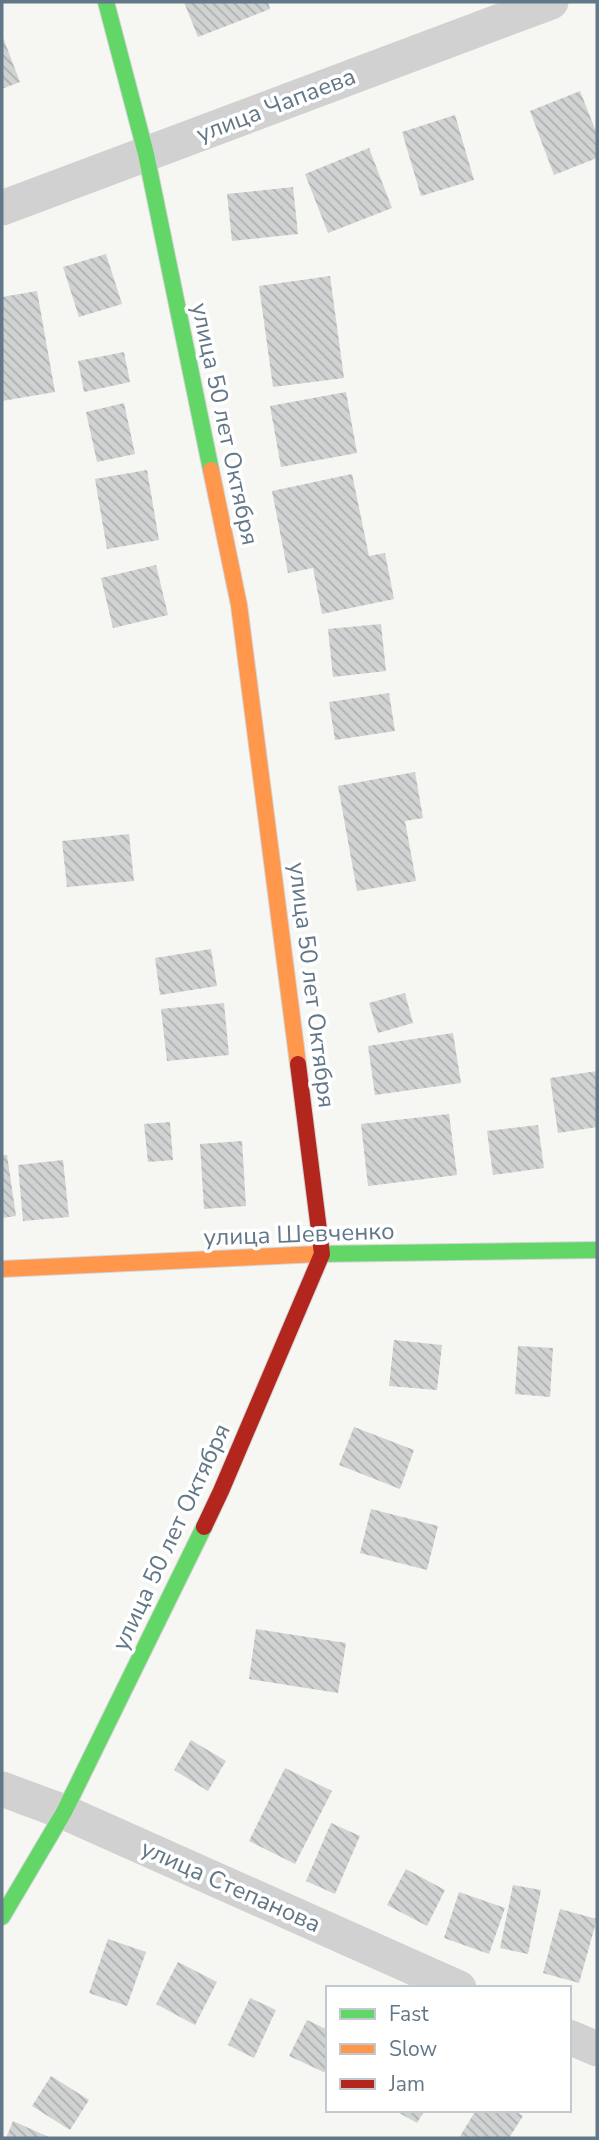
<svg xmlns="http://www.w3.org/2000/svg" width="599" height="2140" viewBox="0 0 599 2140" font-family="'Nunito Sans',sans-serif">
<style>
.building{fill:url(#building-back-hatch)}
.lines{fill:none;stroke-linecap:round;stroke-linejoin:round}
.fast-casing{stroke:#d3d4d4;stroke-width:18}
.slow-casing{stroke:#d3d4d4;stroke-width:18}
.jam-casing{stroke:#d3d4d4;stroke-width:18}
.street{stroke:#d1d1d2;stroke-width:35}
.fast{stroke:#63d668;stroke-width:16}
.slow{stroke:#ff974d;stroke-width:16}
.jam{stroke:#b3261e;stroke-width:16}
.labels{text-anchor:middle;stroke-width:7;stroke-linejoin:round;paint-order:stroke}
.street-label{font-size:24px;fill:#627787;stroke:#fff}
</style>
<defs>
<pattern id="building-back-hatch" width="6" height="6" patternUnits="userSpaceOnUse" patternTransform="scale(1.75)"><rect width="6" height="6" fill="#d1d3d3"/><path d="M-1 5l2 2M0 0l6 6M5-1l2 2" fill="none" stroke="#adb0b1"/></pattern>
</defs>
<rect width="100%" height="100%" fill="#f6f6f3"/>
<!-- building -->
<path class="building" d="M184 2H268L270 9 198 37Z
M2 35 20 82 2 89Z
M580 91 597 134V158L554 175 530 111Z
M455 115 474 180 421 196 402 132Z
M369 148 392 208 328 233 305 174Z
M293 187 298 234 232 241 227 194Z
M106 254 122 304 79 317 63 267Z
M330 276 344 378 273 387 259 286Z
M37 291 55 392 2 401V297Z
M124 352 130 382 84 392 78 361Z
M346 392 357 453 281 467 270 406Z
M124 403 135 454 97 462 86 412Z
M147 470 159 540 107 549 95 479Z
M352 474 369 556 385 553 394 599 322 614 313 568 288 573 272 491Z
M156 565 168 615 113 628 101 578Z
M381 624 386 671 333 677 328 629Z
M389 693 395 731 335 740 329 702Z
M415 772 423 818 405 821 416 881 357 891 338 786Z
M129 834 134 881 67 887 62 841Z
M211 949 217 986 160 995 155 958Z
M405 993 413 1023 378 1033 369 1003Z
M224 1003 229 1055 167 1061 161 1009Z
M453 1033 461 1083 375 1095 368 1046Z
M597 1071V1127L558 1133 550 1078Z
M449 1114 457 1175 368 1186 361 1124Z
M170 1122 173 1160 148 1162 144 1124Z
M538 1125 544 1168 493 1175 487 1131Z
M242 1141 246 1206 204 1209 200 1144Z
M2 1155H7L16 1216 2 1218Z
M63 1160 69 1217 23 1221 18 1165Z
M394 1340 442 1345 437 1390 389 1386Z
M518 1346 553 1348 550 1397 515 1394Z
M354 1427 414 1450 400 1489 339 1465Z
M371 1509 438 1526 427 1570 360 1553Z
M256 1629 346 1643 338 1693 249 1679Z
M191 1740 226 1761 208 1791 174 1770Z
M285 1768 332 1791 295 1864 249 1841Z
M331 1823 360 1836 335 1894 306 1881Z
M406 1869 445 1890 427 1926 387 1905Z
M513 1885 541 1890 528 1954 500 1948Z
M459 1892 505 1908 489 1954 444 1938Z
M560 1909 597 1919 579 1983 543 1973Z
M108 1939 146 1952 127 2006 89 1993Z
M178 1962 217 1982 195 2025 156 2004Z
M250 1998 276 2010 254 2058 228 2045Z
M307 2020 328 2030V2074L289 2056Z
M51 2076 89 2100 70 2130 32 2106Z
M394 2110H425L417 2123Z
M476 2110H514L523 2116 509 2138H459Z
M13 2121 51 2138H6Z"/>
<g class="lines">
<!-- fast casing -->
<g class="fast-casing">
<path id="fast" d="M106 2 146 154 211 470
M318 1254 597 1250
M2 1917 64 1812 204 1527"/>
</g>
<!-- slow casing -->
<g class="slow-casing">
<path id="slow" d="M211 470 239 605 298 1064
M2 1269 318 1254"/>
</g>
<!-- jam casing -->
<g class="jam-casing">
<path id="jam" d="M204 1527 221 1491 322 1254 298 1064"/>
</g>
<!-- street -->
<path class="street" d="M2 208 551 2
M2 1789 64 1812 459 1988
M569 2037 597 2049"/>
<!-- fast -->
<use href="#fast" class="fast"/>
<!-- slow -->
<use href="#slow" class="slow"/>
<!-- jam -->
<use href="#jam" class="jam"/>
</g>
<g class="labels">
<!-- street labels -->
<g class="street-label">
<text transform="translate(276 105) rotate(-21)" y="8">улица Чапаева</text>
<text transform="translate(225 424) rotate(78)" y="8">улица 50 лет Октября</text>
<text transform="translate(312 985) rotate(83)" y="8">улица 50 лет Октября</text>
<text transform="translate(299 1234) rotate(-2)" y="8">улица Шевченко</text>
<text transform="translate(171 1537) rotate(-65)" y="8">улица 50 лет Октября</text>
<text transform="translate(231 1886) rotate(24)" y="8">улица Степанова</text>
</g>
</g>
<!-- border -->
<rect width="599" height="2140" fill="none" stroke="#627787" stroke-width="7"/>
<!-- legend -->
<rect x="326" y="1986" width="245" height="126" fill="#ffffff" stroke="#c0c9cf" stroke-width="2"/>
<rect x="340" y="2009" width="35" height="10" fill="#63d668" stroke="#c0c9cf" stroke-width="2"/>
<text x="389" y="2021" font-size="21" fill="#627787">Fast</text>
<rect x="340" y="2044" width="35" height="10" fill="#ff974d" stroke="#c0c9cf" stroke-width="2"/>
<text x="389" y="2056" font-size="21" fill="#627787">Slow</text>
<rect x="340" y="2079" width="35" height="10" fill="#b3261e" stroke="#c0c9cf" stroke-width="2"/>
<text x="389" y="2091" font-size="21" fill="#627787">Jam</text>
</svg>
